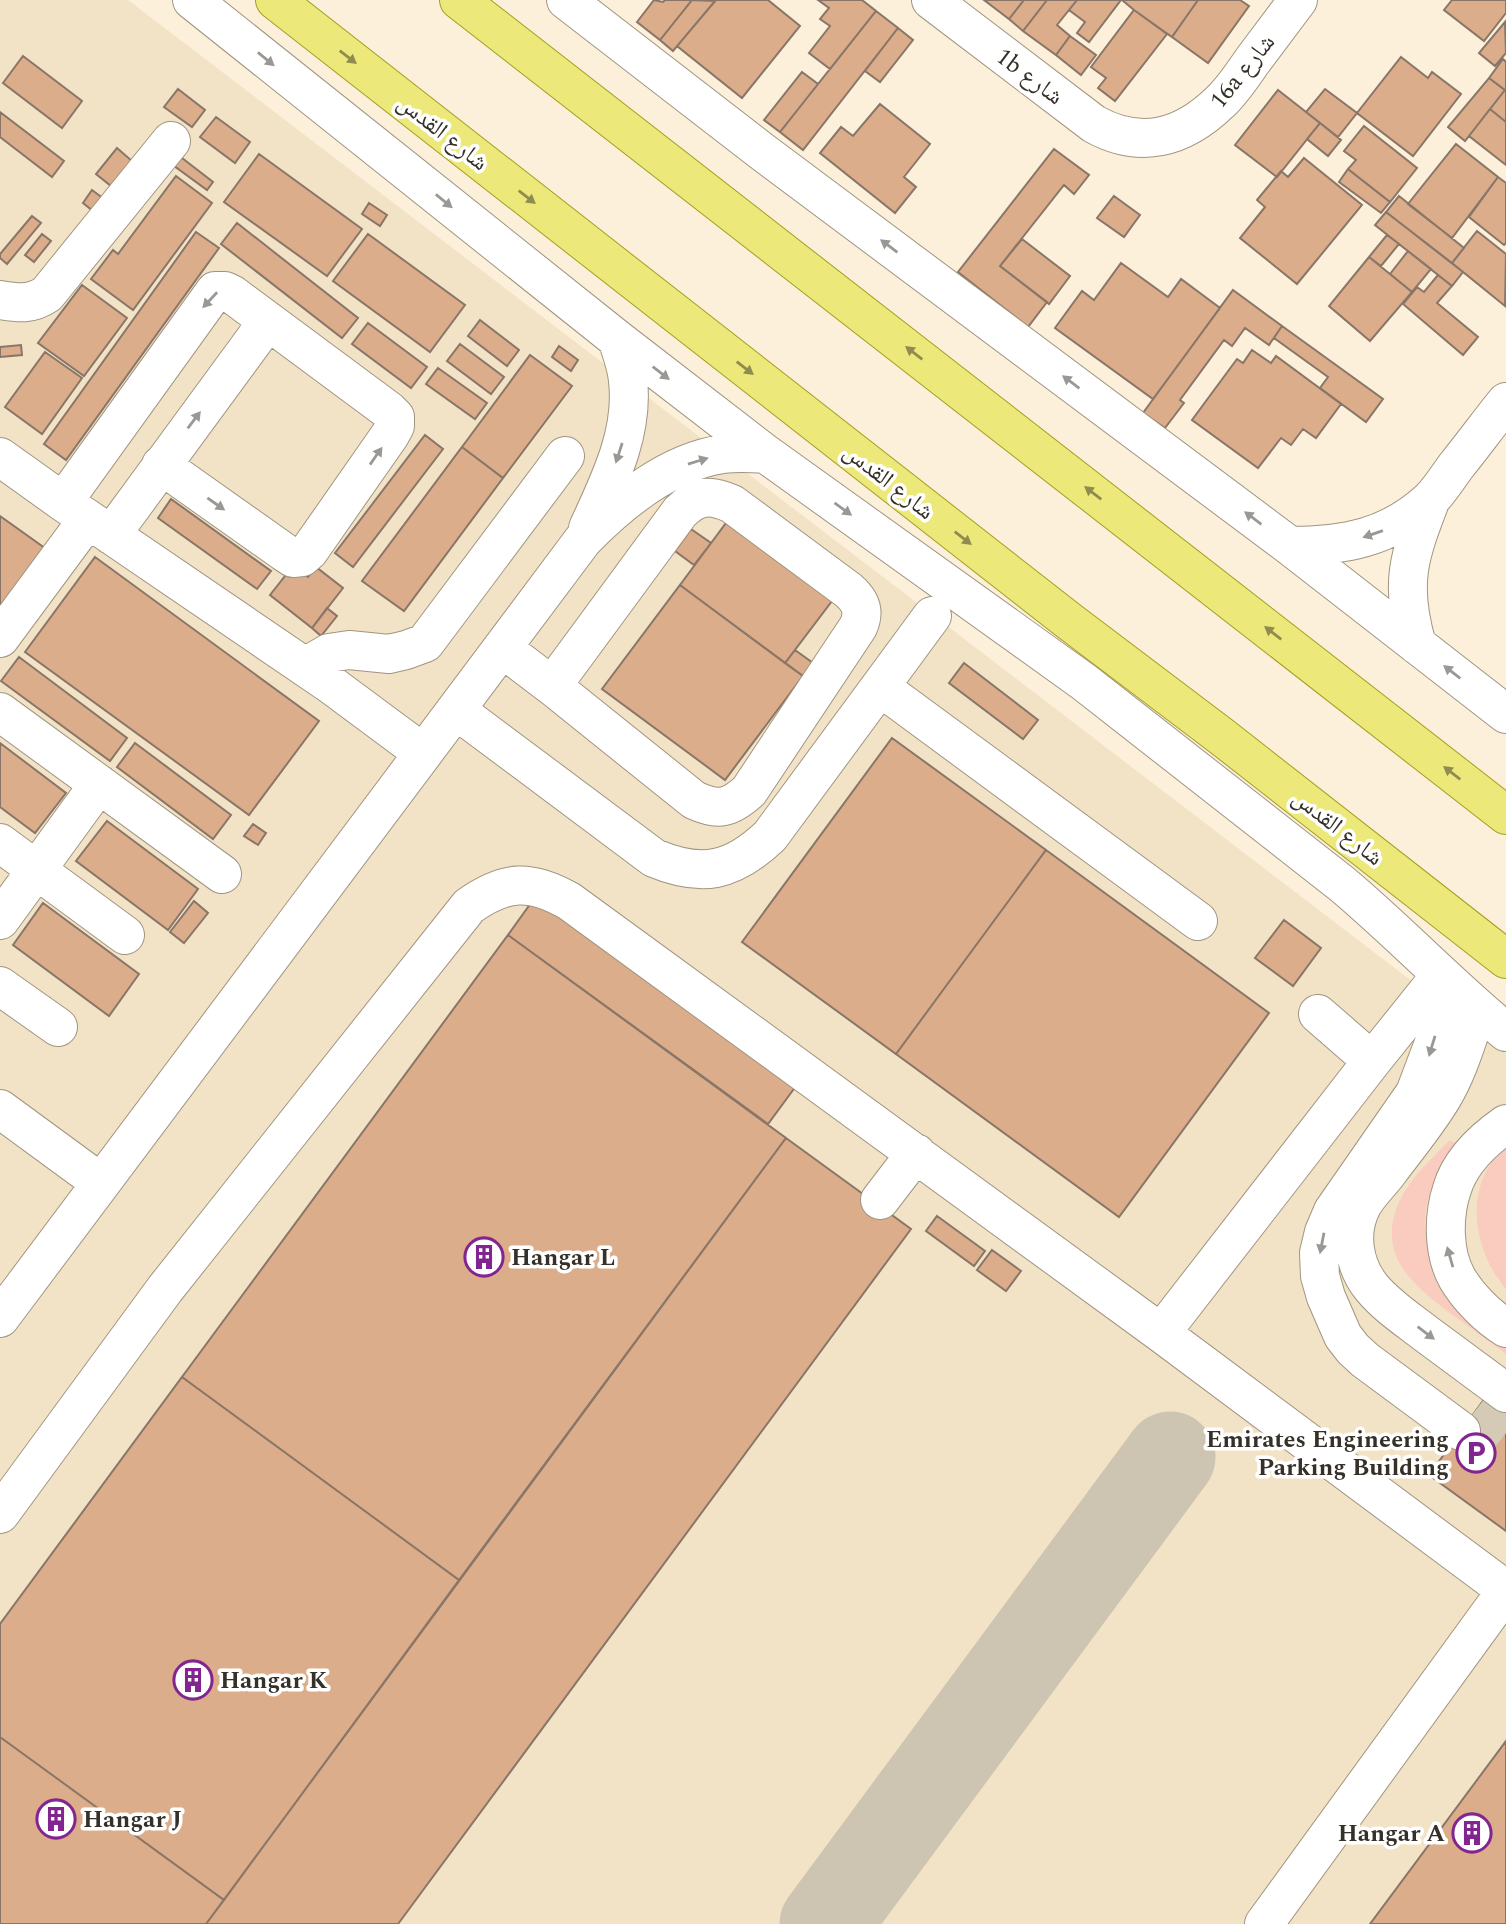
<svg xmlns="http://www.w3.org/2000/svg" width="1506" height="1924" viewBox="0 0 1506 1924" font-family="Spectral,'Noto Naskh Arabic',serif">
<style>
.built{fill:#f3e3c6}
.green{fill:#faccc0}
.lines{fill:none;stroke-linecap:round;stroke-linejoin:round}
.taxiway{stroke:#cec4b2;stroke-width:91}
.building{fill:#dcad8a;stroke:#897668;stroke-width:2}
.minor-tunnel{stroke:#d4cab6;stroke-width:38;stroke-dasharray:38 19;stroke-linecap:butt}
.minor-casing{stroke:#a09581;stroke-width:40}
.major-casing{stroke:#a49e23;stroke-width:40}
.minor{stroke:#fff;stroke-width:38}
.major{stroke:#ece879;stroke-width:38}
.oneway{fill:#908c50}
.oneway2{fill:#9a9894}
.labels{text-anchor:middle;stroke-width:7;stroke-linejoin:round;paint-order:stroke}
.street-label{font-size:24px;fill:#353128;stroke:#fff}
.poi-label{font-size:24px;font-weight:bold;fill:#353128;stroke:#fff;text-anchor:start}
</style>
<rect width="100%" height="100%" fill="#fcf0da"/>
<!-- built -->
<path class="built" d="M0 0H128L1506 1053V1146L1497 1279 1506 1290V1924H0Z"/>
<!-- green -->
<path class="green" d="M1450 1140 1456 1144C1431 1178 1415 1218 1433 1260 1437 1269 1447 1277 1454 1284 1471 1302 1489 1320 1506 1339V1354C1489 1341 1471 1328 1454 1316 1415 1287 1375 1256 1399 1202 1410 1178 1432 1158 1450 1140Z
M1506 1146V1290C1472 1248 1462 1185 1506 1146Z"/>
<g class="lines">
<!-- taxiway -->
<path class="taxiway" d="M825 1924 1170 1457"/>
</g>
<!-- building -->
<path class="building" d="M654 0 663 2 665 0H692L660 40 637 22Z
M692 0 715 1 673 51 660 40Z
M768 0 800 26 742 98 677 46 716 0Z
M818 0H862L876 11 830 69 809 53 830 26 820 19 829 8Z
M984 0H1024L1009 19Z
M1024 0H1047L1023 31 1009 19Z
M1047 0H1077L1057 25 1070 36 1056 55 1023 31Z
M1077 0H1121L1089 42 1077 33 1085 22 1069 10Z
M1122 0H1198L1172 37 1134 10Z
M1198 0H1240L1249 6 1208 63 1172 37Z
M1452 0H1506V13L1484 41 1444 10Z
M1134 10 1167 34 1115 101 1098 88 1106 78 1091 67Z
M876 11 898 28 803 150 780 132Z
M1505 22 1506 53 1495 66 1479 53Z
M898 28 913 40 880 82 865 71Z
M1070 36 1096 55 1081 75 1056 55Z
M23 56 82 101 62 128 3 83Z
M1401 57 1428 78 1432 72 1461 94 1413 156 1357 113Z
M1503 59 1506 62V91L1489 78Z
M802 72 818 84 780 132 764 120Z
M1489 78 1505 90 1465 141 1448 127Z
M178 89 205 110 192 127 164 107Z
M1325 89 1357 113 1338 137 1306 112Z
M1278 90 1320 123 1277 177 1235 145Z
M1505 90 1506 91V122L1490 109Z
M880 104 930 144 904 177 916 187 895 213 820 153 841 127 853 136Z
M1490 109 1506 122V165L1469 136Z
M0 112 64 161 52 177 0 137Z
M216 117 250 142 235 163 200 137Z
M1320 123 1341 140 1328 156 1307 139Z
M1364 126 1417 168 1390 202 1348 169 1356 160 1344 151Z
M1456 144 1498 177 1452 238 1408 204Z
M117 148 132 161 111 186 96 174Z
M1054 149 1089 175 1074 194 1064 185 1000 266 1047 302 1028 327 958 272Z
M173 151 213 182 207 190 166 160Z
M259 154 362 229 327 276 224 202Z
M1304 158 1362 205 1297 284 1240 238 1265 207 1257 200 1281 171 1288 177Z
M1348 169 1390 202 1381 213 1339 182Z
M176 176 212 203 133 310 91 279 113 250 118 254Z
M1498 177 1506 183V243L1504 245 1469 217Z
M92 190 108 202 98 215 83 203Z
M1114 196 1140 215 1124 237 1097 218Z
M1399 196 1464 248 1452 263 1386 212Z
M369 203 387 215 380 226 362 214Z
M1386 212 1463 272 1452 286 1375 225Z
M32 216 41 223 7 264 0 258V254Z
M237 223 358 318 342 338 221 244Z
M1477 231 1506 254 1505 306 1452 263Z
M196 232 219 248 66 460 44 444Z
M42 234 51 241 34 262 25 255Z
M368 234 465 305 430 352 333 281Z
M1387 235 1399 244 1381 266 1369 257Z
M1022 239 1070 276 1049 304 1000 266Z
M1408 251 1431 269 1412 292 1390 274Z
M1369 257 1412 292 1370 341 1329 306Z
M1121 263 1168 297 1181 279 1220 308 1153 399 1055 328 1082 291 1094 300Z
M1438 275 1452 286 1437 303 1478 337 1463 355 1403 304 1417 287 1424 292Z
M82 285 127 318 84 376 38 343Z
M1233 290 1282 326 1269 345 1245 328 1232 346 1224 340 1180 400 1184 403 1165 428 1143 413Z
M480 320 519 350 507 366 468 336Z
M368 323 427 367 411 388 352 344Z
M1282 326 1383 399 1366 422 1320 388 1328 377 1274 338Z
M460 344 504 377 491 394 447 361Z
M21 345 22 355 0 357V347Z
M559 346 578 360 571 371 552 357Z
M1252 350 1271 363 1276 356 1341 404 1316 438 1303 429 1291 445 1281 438 1258 468 1192 420 1237 359 1243 363Z
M45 352 82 378 42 434 5 407Z
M530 355 572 386 503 478 462 447Z
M438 368 487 403 475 419 426 384Z
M425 435 443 449 353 567 335 553Z
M462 447 503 478 404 611 362 581Z
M171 499 271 571 257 589 158 518Z
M0 516 49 551 0 618Z
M726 523 832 601 785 663 680 585Z
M691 529 711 543 694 565 675 551Z
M95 557 319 721 249 815 25 652Z
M293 566 308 577 316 567 343 588 312 628 270 595Z
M680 585 803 676 725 780 602 689Z
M327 608 337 616 321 636 312 628Z
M795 650 813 663 803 676 785 663Z
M19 657 127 738 110 761 1 681Z
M964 663 1038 720 1023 739 949 683Z
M892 738 1046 850 896 1054 742 942Z
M0 743 66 793 35 833 0 807Z
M135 743 231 815 213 839 117 767Z
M107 821 198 889 168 930 76 861Z
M253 824 266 833 258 845 244 836Z
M1046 850 1269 1013 1119 1217 896 1054Z
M536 896 796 1086 768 1124 508 935Z
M194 901 208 913 184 943 170 932Z
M43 903 139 974 109 1016 13 945Z
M1284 920 1321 948 1293 986 1255 958Z
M508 935 786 1138 459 1580 182 1377Z
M786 1138 911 1229 398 1924H206Z
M937 1216 985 1251 974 1266 926 1231Z
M992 1250 1021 1271 1006 1291 977 1270Z
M182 1377 459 1580 224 1900 0 1737V1624Z
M1483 1401 1506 1418V1531L1429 1475Z
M0 1737 224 1900 206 1924H0Z
M1506 1741V1924H1370Z"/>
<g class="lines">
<!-- minor-tunnel -->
<path class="minor-tunnel" d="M1475 1411 1506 1435"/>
<!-- minor casing -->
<g class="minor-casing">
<path id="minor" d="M192 0 617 339 766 454 1084 682 1342 884C1399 932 1449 985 1506 1032
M566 0 760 150 1290 546 1506 714
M931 0 1094 124C1141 150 1183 138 1220 102 1233 90 1243 74 1253 60 1268 40 1283 20 1298 0
M0 300C18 303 31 305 47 294L171 141
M0 457 63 502 330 684 423 753
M63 502 215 291H225L233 295 388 410 395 417V426L390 435 309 551 302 557 293 558 284 552 161 465
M588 528C609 482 634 433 628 381 627 367 622 353 617 339
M111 535 268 321
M1290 546C1344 546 1389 538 1430 500 1440 490 1448 477 1456 466 1473 445 1489 423 1506 402
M0 638 88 519
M1417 645C1399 583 1409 556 1431 499
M502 648 552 686 694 800C718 811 729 809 749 791L858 627C865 612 861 601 848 590L732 504C710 494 697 495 680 512L552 686
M305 667 329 653 349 650 389 654 406 650 425 643 565 456
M880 687 1198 921
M456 710 654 858C702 878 732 872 770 836L932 616
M0 712 222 874
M0 843 125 935
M0 920 99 784
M1447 980 1435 1040 1415 1093 1333 1211 1324 1232 1319 1253 1320 1276 1326 1297 1343 1336 1353 1349 1365 1360 1461 1431
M0 986 58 1027
M1478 1009C1467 1039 1459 1070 1442 1098 1427 1123 1407 1147 1389 1171 1381 1182 1370 1192 1363 1204 1348 1231 1353 1265 1372 1288 1387 1306 1407 1319 1425 1333 1452 1353 1479 1373 1506 1393
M1318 1014 1372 1061
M0 1109 101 1183
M1506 1124C1483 1140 1460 1162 1452 1189 1443 1216 1443 1253 1457 1278 1468 1297 1488 1317 1506 1328
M880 1200 916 1153
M0 1318 583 540C620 502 668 462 723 454 738 452 752 453 766 454
M1161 1333 1372 1061 1441 975
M0 1514 165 1289 469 906C506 880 530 879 569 901L1161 1333 1506 1590
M1264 1924 1506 1591"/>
</g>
<!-- major casing -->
<g class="major-casing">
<path id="major" d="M275 0 1069 621 1221 736 1506 959
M459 0 1506 815"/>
</g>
<!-- minor -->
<use href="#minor" class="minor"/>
<!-- major -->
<use href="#major" class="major"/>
</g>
<!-- one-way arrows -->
<defs><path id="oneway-solid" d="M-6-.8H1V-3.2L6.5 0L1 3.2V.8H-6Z" transform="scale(1.75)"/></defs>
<g class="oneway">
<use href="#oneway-solid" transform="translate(348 57) rotate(38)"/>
<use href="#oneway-solid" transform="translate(527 197) rotate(38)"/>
<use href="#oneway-solid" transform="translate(914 353) rotate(-142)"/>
<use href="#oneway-solid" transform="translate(745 368) rotate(38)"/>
<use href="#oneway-solid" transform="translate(1093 493) rotate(-142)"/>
<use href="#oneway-solid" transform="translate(963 538) rotate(38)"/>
<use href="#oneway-solid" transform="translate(1273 633) rotate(-142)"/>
<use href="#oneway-solid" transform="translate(1452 773) rotate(-142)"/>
</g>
<g class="oneway2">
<use href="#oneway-solid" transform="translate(266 59) rotate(39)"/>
<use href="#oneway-solid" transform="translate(444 201) rotate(39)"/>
<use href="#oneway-solid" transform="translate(889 246) rotate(-143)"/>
<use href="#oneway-solid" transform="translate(210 300) rotate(133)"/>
<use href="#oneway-solid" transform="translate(661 373) rotate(38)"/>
<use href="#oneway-solid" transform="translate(1071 382) rotate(-143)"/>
<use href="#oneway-solid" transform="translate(194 420) rotate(-53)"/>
<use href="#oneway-solid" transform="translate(619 453) rotate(108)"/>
<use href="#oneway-solid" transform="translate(376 456) rotate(-55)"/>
<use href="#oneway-solid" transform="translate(698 461) rotate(-17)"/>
<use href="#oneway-solid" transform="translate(216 504) rotate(35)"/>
<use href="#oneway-solid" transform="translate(843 509) rotate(36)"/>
<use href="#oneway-solid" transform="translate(1253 518) rotate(-143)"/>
<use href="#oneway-solid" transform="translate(1373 534) rotate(161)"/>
<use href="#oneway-solid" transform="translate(1452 672) rotate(-142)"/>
<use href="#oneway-solid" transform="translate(1432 1046) rotate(107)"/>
<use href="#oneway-solid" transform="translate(1322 1243) rotate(101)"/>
<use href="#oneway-solid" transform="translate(1450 1257) rotate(-106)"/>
<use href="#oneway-solid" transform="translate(1426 1333) rotate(37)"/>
</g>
<!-- icons -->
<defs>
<g id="building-ring" transform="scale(2.0125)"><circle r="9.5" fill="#fff" stroke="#832590" stroke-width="1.5"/><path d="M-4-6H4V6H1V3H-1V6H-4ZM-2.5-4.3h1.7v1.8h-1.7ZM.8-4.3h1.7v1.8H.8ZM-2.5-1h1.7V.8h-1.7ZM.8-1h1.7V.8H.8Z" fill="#832590"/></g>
<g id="parking-ring" transform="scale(2.0125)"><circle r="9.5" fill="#fff" stroke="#832590" stroke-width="1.5"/><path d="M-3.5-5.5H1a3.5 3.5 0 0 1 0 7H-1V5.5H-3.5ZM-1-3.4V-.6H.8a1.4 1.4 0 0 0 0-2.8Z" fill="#832590"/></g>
</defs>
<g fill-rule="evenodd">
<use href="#building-ring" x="484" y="1257"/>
<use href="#parking-ring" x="1476" y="1453"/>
<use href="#building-ring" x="193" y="1680"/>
<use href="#building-ring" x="56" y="1819"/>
<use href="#building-ring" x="1472" y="1833"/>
</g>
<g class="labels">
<!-- street labels -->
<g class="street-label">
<text transform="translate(1242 71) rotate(-51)" y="8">16a شارع</text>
<text transform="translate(1030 76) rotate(37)" y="8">1b شارع</text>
<text transform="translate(443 132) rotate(38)" y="8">شارع القدس</text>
<text transform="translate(889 481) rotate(38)" y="8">شارع القدس</text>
<text transform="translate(1338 827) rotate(38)" y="8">شارع القدس</text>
</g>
<!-- poi labels -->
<g class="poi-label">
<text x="511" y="1265">Hangar L</text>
<text x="1449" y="1447" text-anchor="end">Emirates Engineering<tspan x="1449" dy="28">Parking Building</tspan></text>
<text x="220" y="1688">Hangar K</text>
<text x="83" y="1827">Hangar J</text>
<text x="1445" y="1841" text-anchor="end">Hangar A</text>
</g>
</g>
</svg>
